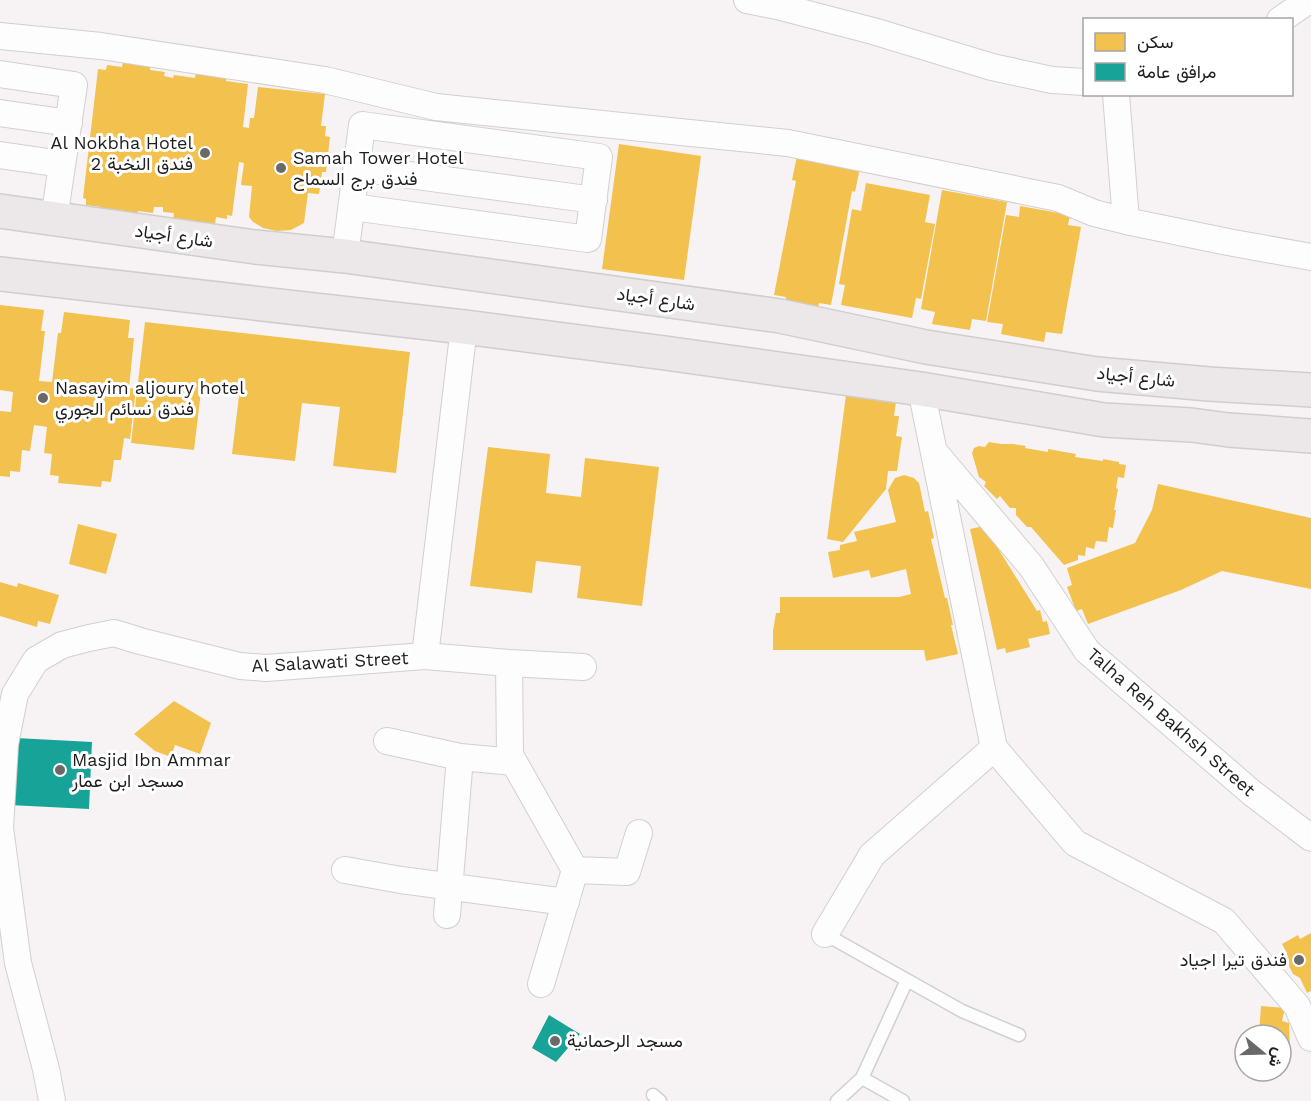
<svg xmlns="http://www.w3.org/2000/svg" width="1311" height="1101" viewBox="0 0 1311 1101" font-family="'Work Sans',Vazirmatn,sans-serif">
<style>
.homes{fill:#f2c14e}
.public{fill:#17a398}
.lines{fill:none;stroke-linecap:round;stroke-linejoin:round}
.service-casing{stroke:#d2cfd0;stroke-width:15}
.minor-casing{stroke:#d2cfd0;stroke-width:28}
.primary-casing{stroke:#cfcece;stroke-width:36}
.service{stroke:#fefdfd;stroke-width:12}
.minor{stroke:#fefdfd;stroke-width:26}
.primary{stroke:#ece7e9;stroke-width:33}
.poi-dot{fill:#6b6868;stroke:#fff;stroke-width:2}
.labels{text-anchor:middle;stroke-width:6;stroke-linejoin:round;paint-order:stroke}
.poi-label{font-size:18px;fill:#1f1d1d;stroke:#fff;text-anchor:start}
.street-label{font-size:18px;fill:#1f1d1d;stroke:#fff}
</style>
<rect width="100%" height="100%" fill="#f7f3f4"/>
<!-- homes -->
<path class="homes" d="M123 62 150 65V70L165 72 164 76 173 78 174 75 195 78 196 71 227 74 226 81 248 84 243 127 249 128 250 118H254L258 87 325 94 321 126H326L325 136 330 137 326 172H322L319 194 308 193 304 223 291 230 277 231 263 228 253 222 249 217 252 186 241 185 244 163 239 162 232 216 227 215V219L216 217 215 224 173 219 174 213 163 212V207H154L153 213 138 211 137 216 100 212 101 207 86 205V199L83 198 98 69 106 70 107 65 122 67Z
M619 144 701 156 684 280 602 269Z
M797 156 860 168 855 192 852 191 831 305 819 303 818 308 785 302 786 297 774 295 796 181 792 180Z
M866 183 930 195 925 222 935 224 921 299 916 298 912 318 841 305 845 285 839 284 852 209 861 211Z
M942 190 1007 202 986 321 972 319 970 330 932 324 935 312 921 309Z
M1020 206 1070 215 1068 225 1081 227 1062 334 1046 332 1044 342 1001 334 1003 324 987 322 1006 215 1019 217Z
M0 305 44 310 41 331H45L39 381 52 382 58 333H61L64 312 130 320 128 338H134L129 388 136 389 130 439 124 438 121 460H114L111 482 102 481 101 487 58 483 59 476 50 475 52 454 44 453 47 427 34 425 30 451 22 450 20 472 10 471V477L0 476V411L11 412 13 392 0 390Z
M145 322 410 352 396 473 333 466 340 407 302 403 295 461 232 454 239 396 201 391 194 450 131 443Z
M846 395 896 402 894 416H899L896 436 902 437 897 471H888L886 489 843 542 827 539Z
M989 442 1001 444H1013L1026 446 1025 448 1048 452V449L1076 454 1075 457 1103 461V459L1119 462V464L1126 465 1124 478 1118 477 1116 488 1118 489 1114 510H1116L1113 528 1109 527 1107 542 1096 541 1094 549 1086 547 1085 556 1078 555V560L1064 565 1031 527H1027L1016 515V508H1010L1000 496 997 499 984 486 986 482 979 477 972 453 974 448 979 446 985 447Z
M488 447 550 454 546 493 581 497 585 458 659 467 642 606 577 598 581 566 536 561 532 593 470 586Z
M904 475 914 478 919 483 925 512 928 511 934 538 931 539 945 598H947L953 625H951L958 654 926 661 924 650H773V631L776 613H780V597H899L911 594 906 569 871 578 869 570 833 578 828 552 840 550V545L857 541 854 532 896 522 888 490 895 478Z
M1158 484 1311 518V589L1222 571 1181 590 1088 624 1082 609 1076 611 1067 587 1072 585 1067 568 1135 543 1152 510Z
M78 524 117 534 106 574 69 564Z
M984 526 1037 611 1040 610 1043 622 1047 621 1050 634 1028 639 1030 647 1006 653 1005 648 997 650 970 529Z
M0 582 17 587 18 583 59 595 50 624 38 621 37 627 0 616Z
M174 701 211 723 200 754 175 745 171 757 155 751 134 734Z
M1311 933V991L1307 993 1300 978 1293 974 1289 966 1287 953 1282 944 1298 935 1300 939Z
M1261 1006 1285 1008 1282 1021 1289 1023 1290 1050 1281 1053V1035H1259Z"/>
<!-- public -->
<path class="public" d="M16 738 92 742 89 809 9 805Z
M549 1015 580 1034 556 1062 532 1048Z"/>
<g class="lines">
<!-- service casing -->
<g class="service-casing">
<path id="service" d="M825 934 962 1011 1019 1035
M653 1095 660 1101
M837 1101 862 1078
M903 1101 862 1078 907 980"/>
</g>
<!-- minor casing -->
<g class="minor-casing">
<path id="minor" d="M747 0 777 6 873 31 992 67 1052 80 1084 82
M1280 20 1309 0
M0 36 101 46 325 80 436 107 788 143 1058 198 1094 213 1126 221 1228 242 1311 257
M0 74 74 85 54 219
M1116 94 1126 221
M0 113 69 123
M0 155 62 164
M357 168 594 200
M345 256 362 125 599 157 588 239 352 207
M921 389 994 748 1075 843 1224 921 1297 1006 1311 1038
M936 454 1031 566 1087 651 1252 793 1311 838
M425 656 464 327
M509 663 510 755 575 870 541 984
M387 741 460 757 514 762
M345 870 401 880 566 902
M575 870 627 872 639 833
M447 915 460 757
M825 934 872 855 994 748
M52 1101 46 1069 18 963 0 828 5 744 15 694 36 660 62 645 89 638 114 633 140 641 240 666 266 668 425 656 509 663 583 667"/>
</g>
<!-- primary casing -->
<g class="primary-casing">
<path id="primary" d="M0 211 255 247 345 256 780 316 926 347 1097 374 1209 384 1311 390
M0 274 464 327 665 353 921 389 1104 420 1191 425 1229 430 1311 436"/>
</g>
<!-- service -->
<use href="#service" class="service"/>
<!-- minor -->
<use href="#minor" class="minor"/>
<!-- primary -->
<use href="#primary" class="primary"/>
</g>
<!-- markers -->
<g class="poi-dot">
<circle cx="205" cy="153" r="6"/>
<circle cx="281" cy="168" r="6"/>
<circle cx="43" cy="398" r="6"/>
<circle cx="60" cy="770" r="6"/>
<circle cx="1299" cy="960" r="6"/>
<circle cx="555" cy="1041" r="6"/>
</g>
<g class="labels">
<!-- poi labels -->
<g class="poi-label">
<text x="193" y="149" text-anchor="end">Al Nokbha Hotel<tspan x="193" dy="21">2 فندق النخبة</tspan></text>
<text x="293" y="164">Samah Tower Hotel<tspan x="293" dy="21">فندق برج السماح</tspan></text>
<text x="55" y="394">Nasayim aljoury hotel<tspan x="55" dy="21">فندق نسائم الجوري</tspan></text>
<text x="72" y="766">Masjid Ibn Ammar<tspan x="72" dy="21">مسجد ابن عمار</tspan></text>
<text x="1287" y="966" text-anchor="end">فندق تيرا اجياد</text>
<text x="567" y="1047">مسجد الرحمانية</text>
</g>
<!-- street labels -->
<g class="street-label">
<text transform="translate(174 236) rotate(8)" y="6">شارع أجياد</text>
<text transform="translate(656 299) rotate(8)" y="6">شارع أجياد</text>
<text transform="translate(1136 377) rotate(6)" y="6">شارع أجياد</text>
<text transform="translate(330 662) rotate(-3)" y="6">Al Salawati Street</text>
<text transform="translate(1171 722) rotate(41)" y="6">Talha Reh Bakhsh Street</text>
</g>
</g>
<!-- legend -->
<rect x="1083" y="18" width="210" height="78" fill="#ffffff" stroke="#a5a5a5" stroke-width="1.5"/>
<rect x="1095" y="33" width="30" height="18" fill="#f2c14e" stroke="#a5a5a5" stroke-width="1.5"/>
<text x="1137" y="48" font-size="18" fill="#1f1d1d">سكن</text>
<rect x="1095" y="63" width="30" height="18" fill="#17a398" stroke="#a5a5a5" stroke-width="1.5"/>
<text x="1137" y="78" font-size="18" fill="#1f1d1d">مرافق عامة</text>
<!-- north arrow -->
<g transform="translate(1263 1053) rotate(109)"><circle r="28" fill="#ffffff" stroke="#a5a5a5" stroke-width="1.5"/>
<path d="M0-4.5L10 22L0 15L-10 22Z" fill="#6b6868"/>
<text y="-9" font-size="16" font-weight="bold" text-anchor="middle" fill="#1f1d1d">ش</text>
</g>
</svg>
